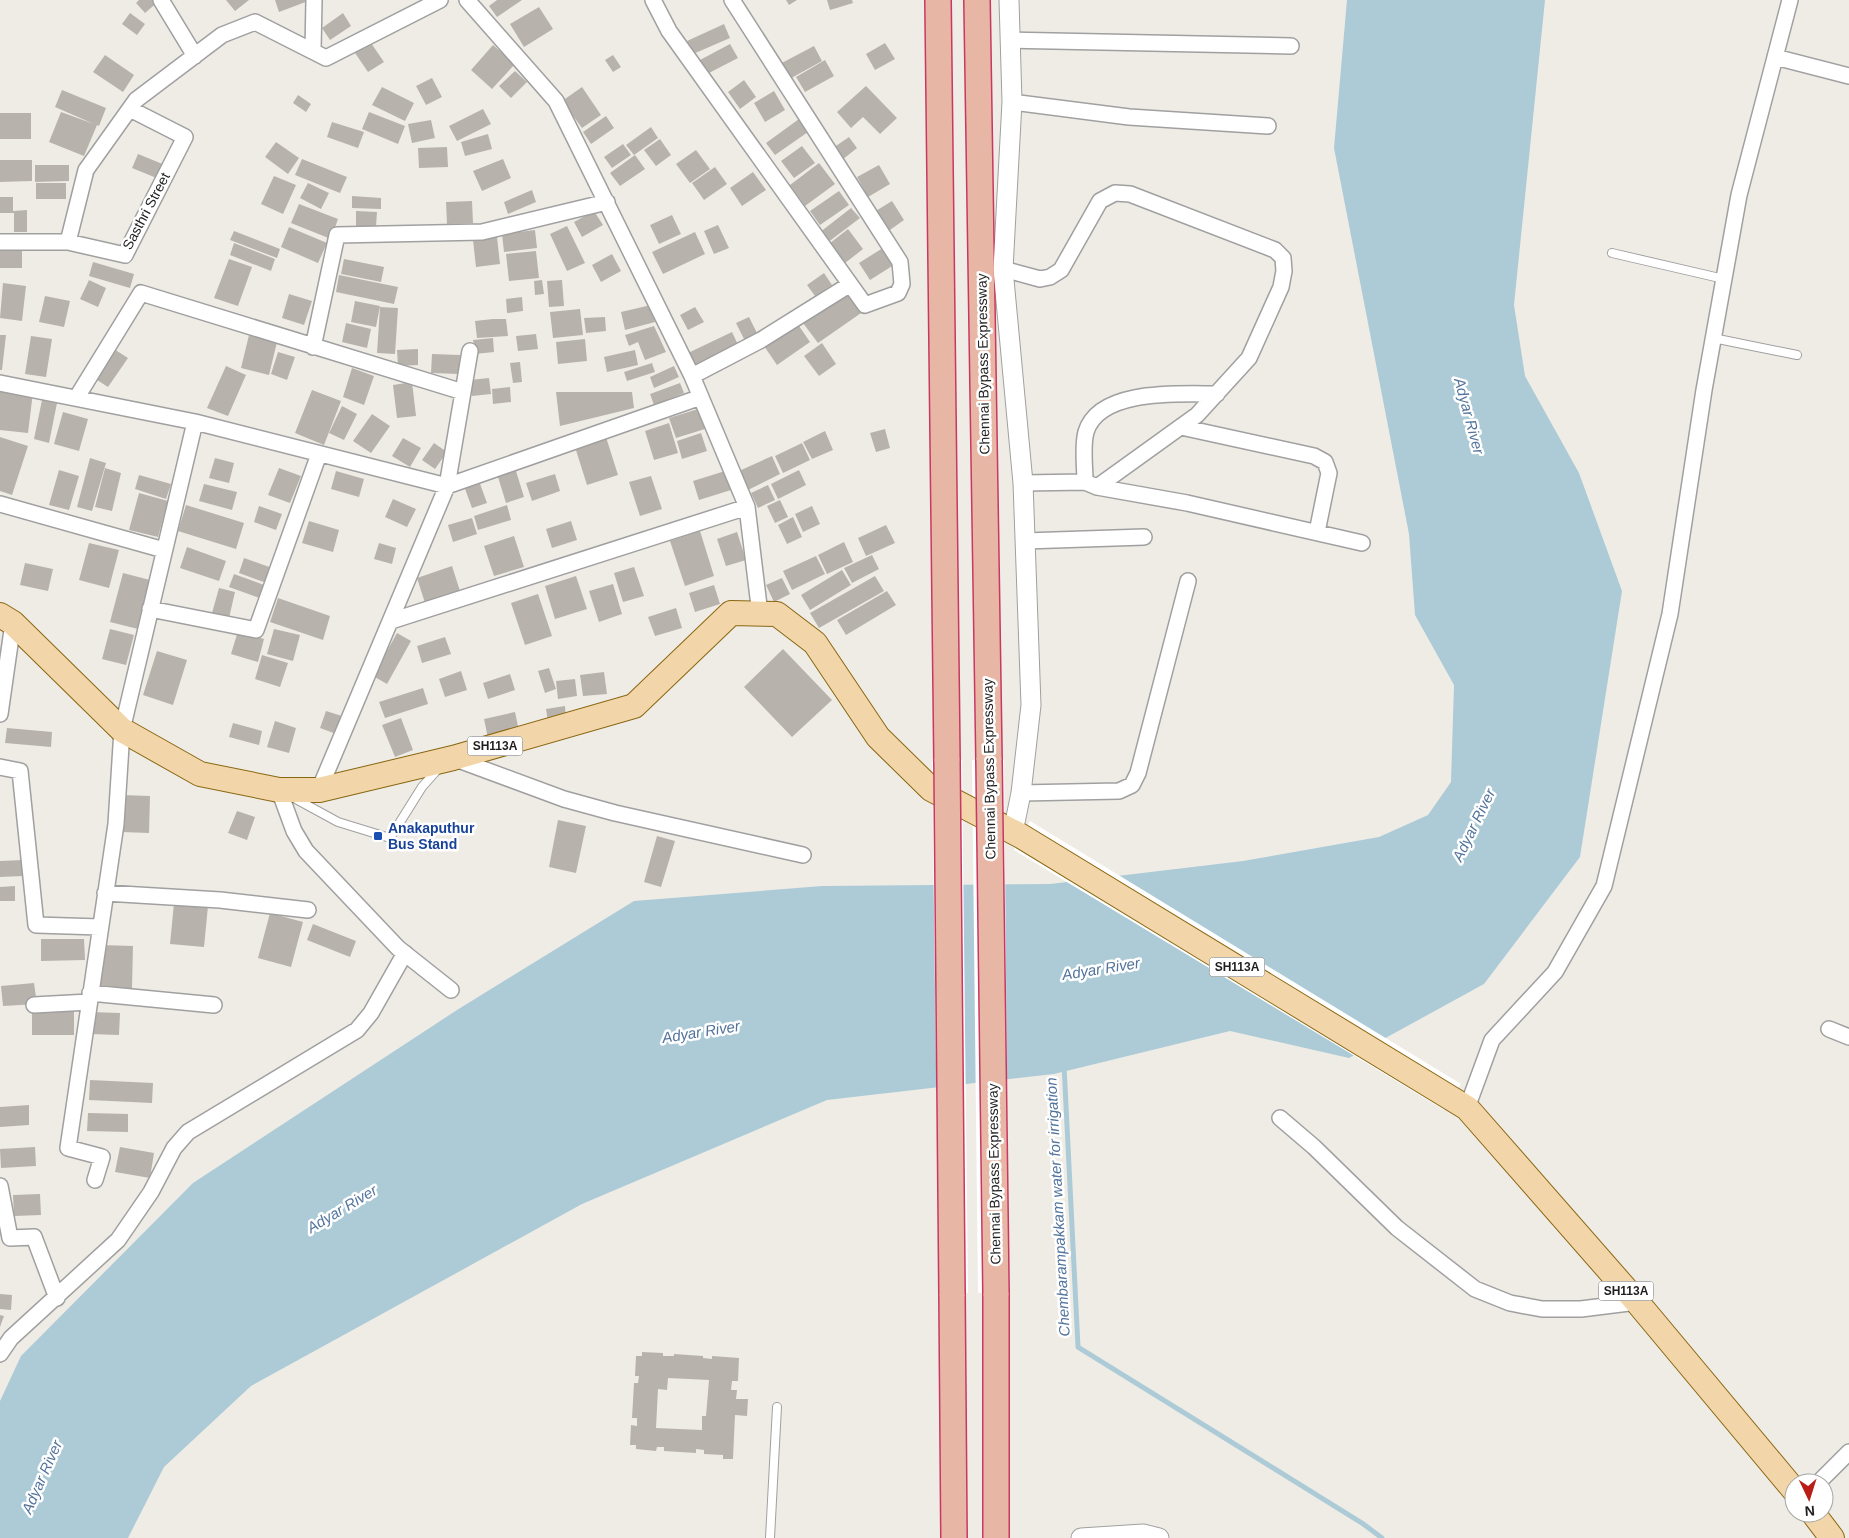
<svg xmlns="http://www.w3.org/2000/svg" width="1849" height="1538" viewBox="0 0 1849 1538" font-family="Arial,sans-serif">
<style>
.water{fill:#accbd7}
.pier{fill:#fff}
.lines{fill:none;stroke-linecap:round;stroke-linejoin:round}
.stream{stroke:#accbd7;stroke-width:5}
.building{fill:#b8b2ac;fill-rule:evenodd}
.service-casing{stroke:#a0a0a0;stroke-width:10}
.minor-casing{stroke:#a0a0a0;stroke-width:18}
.tertiary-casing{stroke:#a0a0a0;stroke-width:21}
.primary-casing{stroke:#896711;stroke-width:26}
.trunk-casing{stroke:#c83863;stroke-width:28}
.service{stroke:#fff;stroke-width:8}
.minor{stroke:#fff;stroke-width:15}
.tertiary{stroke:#fff;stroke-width:19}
.primary{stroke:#f2d5a8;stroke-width:24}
.trunk{stroke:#e8b6a4;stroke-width:25}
.trunk-bridge-casing{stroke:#c83863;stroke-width:28;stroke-linecap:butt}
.trunk-bridge{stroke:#e8b6a4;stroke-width:25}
.transit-dot{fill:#1a4fb4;stroke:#fff;stroke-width:2}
.labels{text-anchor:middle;stroke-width:5;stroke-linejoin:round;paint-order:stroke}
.shield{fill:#fff;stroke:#626262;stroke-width:1}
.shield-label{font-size:12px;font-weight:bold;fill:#1f1f1f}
.street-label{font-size:14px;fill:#1f1f1f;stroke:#fff}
.transit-label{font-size:14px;font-weight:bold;fill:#164399;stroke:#fff;text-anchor:start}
.water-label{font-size:15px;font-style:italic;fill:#53749d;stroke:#fff}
</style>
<rect width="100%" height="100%" fill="#efece6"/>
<!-- water -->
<path class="water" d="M1347 0H1545L1514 305 1525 376 1579 473 1622 591 1580 857 1484 984 1349 1058 1230 1031 1054 1074 827 1100 582 1204 251 1386 164 1467 128 1538H0V1401L21 1356 193 1183 457 1010 634 901 822 886 1050 884 1243 861 1379 837 1428 815 1451 782 1454 685 1415 615 1409 534 1334 148Z"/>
<!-- pier -->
<path class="pier" d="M962 760 968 1293 939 1294 932 761Z
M972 760H1004L1009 1292 978 1293Z
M1030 821 1461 1084 1444 1110 1014 850Z"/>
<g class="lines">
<!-- stream -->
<path class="stream" d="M1064 1065 1078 1347 1362 1523 1382 1538"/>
</g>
<!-- building -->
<path class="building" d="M139 0H158L159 1 145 13 136 3Z
M226 0H249L235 11Z
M275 0H311L279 12Z
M497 0H522L497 17 489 6Z
M786 0H797L789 5Z
M827 0H852L853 3 830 10Z
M539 7 553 29 524 47 510 24Z
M130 13 145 24 137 35 122 24Z
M343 13 351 26 330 40 322 28Z
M724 24 730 38 693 54 687 41Z
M369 40 384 62 368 72 353 50Z
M885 43 895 59 875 70 866 54Z
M730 44 738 58 707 74 700 60Z
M493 45 515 64 492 89 471 70Z
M814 46 822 61 786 81 778 65Z
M105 55 134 75 123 92 93 72Z
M613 55 621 67 613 72 605 60Z
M825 60 834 76 805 92 796 77Z
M515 71 527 82 511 98 499 86Z
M432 78 442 97 426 105 416 86Z
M744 80 756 97 740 109 728 92Z
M866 86 897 118 880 134 863 117 851 128 837 112Z
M382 87 414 103 405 121 372 105Z
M582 87 601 115 582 128 562 101Z
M62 90 106 108 99 126 97 125 84 156 49 142 61 112 94 124 55 107Z
M774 91 785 110 765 122 754 103Z
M298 95 311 104 306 112 293 103Z
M483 109 491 124 457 141 449 126Z
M369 112 405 126 398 144 362 129Z
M0 113H31V139H0Z
M606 116 614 128 591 144 583 132Z
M799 119 808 132 775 155 766 143Z
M431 120 435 138 412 143 408 124Z
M332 122 364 132 358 148 327 137Z
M651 127 658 138 634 155 626 145Z
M488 134 492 149 465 156 461 142Z
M849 137 857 148 842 160 833 148Z
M660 139 671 155 656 166 644 150Z
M276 142 299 158 288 174 265 157Z
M623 144 631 155 612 168 604 157Z
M802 146 815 163 794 178 781 161Z
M447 147 448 167 419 168 418 148Z
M696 150 710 169 690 183 676 164Z
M138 154 165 165 159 179 132 168Z
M635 155 645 169 620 186 610 173Z
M302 159 347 177 340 193 295 175Z
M503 159 511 178 482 191 473 171Z
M0 160H32V181L0 182Z
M819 163 835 184 805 206 790 185Z
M35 165H69V181L35 182Z
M879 165 890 184 868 197 857 177Z
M715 167 727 184 704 200 692 183Z
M753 172 766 190 742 206 730 188Z
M274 176 296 185 283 214 261 204Z
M36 183H66V199H36Z
M308 183 329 193 321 209 300 198Z
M532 190 536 202 508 214 504 202Z
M839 191 849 205 820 225 810 211Z
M352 196 381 198V209L352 208Z
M0 197H13V211L27 210V232H14V213H0Z
M472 201 473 223 447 224 446 202Z
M892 201 904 220 887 232 874 212Z
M299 204 338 219 331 239 291 223Z
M851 208 860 218 827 243 819 233Z
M356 211 377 212 376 227 356 226Z
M594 211 603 225 582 237 574 222Z
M672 215 681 234 659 244 650 225Z
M718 225 729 248 714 254 704 231Z
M567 226 585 263 567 271 550 234Z
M289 227 327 243 318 263 281 247Z
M848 229 863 249 840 267 825 247Z
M535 230 537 248 504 252 502 234Z
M234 231 280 249 277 258 230 240Z
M695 232 705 254 663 274 652 252Z
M497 237 500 264 476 267 473 240Z
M234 243 275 259 271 271 230 255Z
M0 244 22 245V268H0Z
M886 246 897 263 870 280 859 263Z
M536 251 539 278 509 281 506 254Z
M612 254 621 271 601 282 592 265Z
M229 259 252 267 238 306 214 298Z
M344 259 384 267 381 282 341 274Z
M93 262 134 274 130 288 89 276Z
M824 273 832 285 815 296 807 285Z
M339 275 398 287 394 304 336 292Z
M89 280 106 288 98 307 80 299Z
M542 280 544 294 535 295 534 281Z
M562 280 564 306 549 307 547 281Z
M3 283 26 286 22 321 0 318Z
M850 291 864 311 818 343 803 323Z
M289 294 312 301 304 325 282 318Z
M45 296 70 301 64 327 39 322Z
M522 297 523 311 507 313 506 299Z
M355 301 380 306 376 327 351 322Z
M651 305 655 322 625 330 621 312Z
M380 307 398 308 395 354 377 353Z
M695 307 704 322 688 330 680 315Z
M580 309 583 335 553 338 550 312Z
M605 317 606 331 586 333 584 318Z
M749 317 760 339 747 345 736 323Z
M493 319H506L508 336 477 338 475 321Z
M346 323 371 329 367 348 342 342Z
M797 323 810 342 777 365 764 346Z
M654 326 666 352 645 360 638 342 629 346 625 335Z
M732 332 740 349 696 370 688 353Z
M536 334 538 349 518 351 516 336Z
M0 335H6L2 370H0Z
M249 335 277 342 269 375 241 368Z
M31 336 52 339 46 377 25 374Z
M493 338 494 352 475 354 473 340Z
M585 339 587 361 558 364 556 342Z
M822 343 836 364 819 376 804 356Z
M114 349 128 358 108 387 94 378Z
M418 349V365L398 366 397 350Z
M635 350 638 365 607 372 604 357Z
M278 352 295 357 287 380 271 374Z
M432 354 460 355 459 374 431 373Z
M520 362 522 382 513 383 510 363Z
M652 363 655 372 627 381 624 372Z
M226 366 246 375 228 416 207 408Z
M674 366 679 377 654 388 650 377Z
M352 368 374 376 364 405 343 397Z
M489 378 491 394 472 396 470 380Z
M412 382 416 416 397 418 393 385Z
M680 383 684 393 654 405 650 394Z
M510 387 511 402 493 404 492 389Z
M0 388 33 392 28 433 0 430Z
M312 390 341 401 324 445 295 433Z
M556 392H632L634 408 560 426Z
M42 400 57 403 49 443 34 439Z
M342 406 357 414 344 440 329 433Z
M698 409 705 429 676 438 669 418Z
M63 412 88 419 79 451 54 444Z
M372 414 390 426 371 453 353 441Z
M669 423 678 453 654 460 645 431Z
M885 429 890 448 876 452 870 433Z
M825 431 833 450 812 459 803 442Z
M701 433 707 451 682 459 677 441Z
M0 437 28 446 12 495 0 491Z
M606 437 618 475 587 485 575 447Z
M403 438 421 448 410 467 392 456Z
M434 443 447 452 435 469 422 460Z
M802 443 810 460 783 473 775 456Z
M772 456 780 474 748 490 739 471Z
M90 458 106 463 92 511 77 507Z
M215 458 234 463 229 483 209 478Z
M105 468 121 473 112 511 95 507Z
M279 468 301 476 290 503 268 495Z
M59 470 79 476 69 510 49 505Z
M799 470 806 485 778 499 771 484Z
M336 471 364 479 359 497 331 489Z
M516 471 524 497 506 503 498 477Z
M725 471 731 490 699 500 693 481Z
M555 474 560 491 532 501 526 483Z
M139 475 171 484 166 499 135 489Z
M651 476 662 509 640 516 629 482Z
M479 481 487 503 472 508 464 486Z
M204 484 237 492 232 510 199 501Z
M768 485 775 500 758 508 751 493Z
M139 493 168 501 158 537 129 530Z
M393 499 416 509 407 527 385 517Z
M780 500 788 517 775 523 767 506Z
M186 505 244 523 236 549 178 531Z
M507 505 511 520 478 530 474 516Z
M259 506 282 514 276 530 254 522Z
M812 506 820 524 803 532 795 514Z
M793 517 802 537 787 544 778 525Z
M472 518 477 534 453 542 448 525Z
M309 521 339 530 333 552 302 543Z
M571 521 577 540 552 548 546 529Z
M886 525 895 543 866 556 858 538Z
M700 531 714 576 685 586 670 541Z
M737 532 746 560 726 566 717 539Z
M514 536 524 567 494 576 484 546Z
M844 542 853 562 827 574 818 555Z
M89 543 119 550 109 588 79 580Z
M379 543 396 548 392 564 374 559Z
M187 547 226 561 219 581 180 568Z
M872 555 879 569 852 583 844 568Z
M816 556 825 574 792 590 783 571Z
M244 558 275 569 269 584 239 573Z
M25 563 53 569 48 591 20 585Z
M452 566 460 591 425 603 417 578Z
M634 567 644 596 623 602 614 573Z
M842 570 851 585 810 610 801 595Z
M123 573 150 580 138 629 110 622Z
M234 574 267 586 262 599 229 587Z
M576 576 587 609 555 619 545 586Z
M875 576 884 591 819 628 810 613Z
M782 578 790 594 774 602 766 585Z
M613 584 622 614 599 622 589 591Z
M714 585 720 604 695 612 689 593Z
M219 588 235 592 229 618 212 613Z
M887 591 896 605 846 635 837 620Z
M538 594 552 636 525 645 511 603Z
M278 598 330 616 323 640 270 622Z
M676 608 682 628 655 636 648 617Z
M110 629 134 635 126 665 102 659Z
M274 629 300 635 293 661 267 654Z
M238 631 264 639 258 662 231 654Z
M397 633 411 641 387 684 373 676Z
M445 637 451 654 422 663 417 646Z
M783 649 832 700 792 737 744 687Z
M157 651 187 660 173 705 143 695Z
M262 655 288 663 280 687 255 679Z
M549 668 556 689 545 693 538 671Z
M461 671 467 690 445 697 439 679Z
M604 672 607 694 583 696 580 675Z
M510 674 515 690 488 699 483 683Z
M575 679 577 696 558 699 556 681Z
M423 688 428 704 385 718 379 702Z
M565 706 566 720 548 722 546 709Z
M326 711 345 717 339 735 320 728Z
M515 712 519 731 488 738 484 719Z
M401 718 413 750 395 757 382 725Z
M275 721 296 728 289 753 267 747Z
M233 723 262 731 259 745 229 737Z
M7 728 52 732 51 747 5 743Z
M122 795 150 796 149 833 121 832Z
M237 811 255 817 247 840 228 833Z
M558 820 586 826 576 873 549 867Z
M657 836 675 841 661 887 644 882Z
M23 860V876L0 877V861Z
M15 886V901H0V887Z
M174 903 208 906 204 947 170 944Z
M270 913 303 922 291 967 258 958Z
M313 924 356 941 350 957 307 940Z
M41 939H84L85 960 41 961Z
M101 945 133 946 132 988H100Z
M34 983 37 1004 3 1006 1 986Z
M32 1009H74V1035H32Z
M91 1012 120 1013 119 1035 90 1034Z
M90 1080 153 1083 152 1103 89 1100Z
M29 1105V1125L0 1127V1107Z
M88 1113 128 1114V1132L87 1131Z
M35 1147 36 1166 1 1168 0 1149Z
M120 1147 154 1153 150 1178 115 1172Z
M40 1194 41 1215 14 1216 13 1195Z
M0 1294 12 1295 11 1310 0 1309Z
M0 1315 4 1316 0 1327Z
M642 1352 663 1353V1356H674V1354L703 1356V1358L712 1359V1356L739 1358 738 1381H732L731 1390H737L736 1399H748L747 1416 735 1415 733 1459H723V1455L704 1454V1450L696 1449V1453L664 1451V1447H657L656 1451 636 1449V1445H630L631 1425 637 1426V1418H632L634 1383H638L639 1376H635L636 1356H642ZM668 1378 709 1380 706 1416H702V1430L656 1428 658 1389 667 1390Z"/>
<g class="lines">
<!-- service casing -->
<g class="service-casing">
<path id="service" d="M1612 253 1724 279
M1713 338 1797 355
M294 798 338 822 390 838 422 787 438 769
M770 1538 777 1407"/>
</g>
<!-- minor casing -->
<g class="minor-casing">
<path id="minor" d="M161 0 195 56
M467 0 556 101 692 376 747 507 760 614
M653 0 669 31 865 305 898 293 902 284 900 262 732 0
M1010 40 1291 46
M313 50 314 0
M1775 57 1849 76
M1012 102 1129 117 1268 126
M0 242H68L125 255 185 137 130 109
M68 242 86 170 136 100 222 35 255 22 326 58 440 0
M1003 269 1040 279 1050 277 1061 270 1100 201 1115 193 1130 194 1275 250 1283 258 1284 271 1281 287 1249 358 1197 415 1097 487
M313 347 337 235 482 232 607 202
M692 376 761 340 849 285
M0 383 195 422 447 486 701 397
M77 397 141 293 463 392
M1181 427 1314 456 1325 462 1329 473 1317 532
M1085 482C1085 467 1082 446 1086 432 1099 388 1181 394 1217 394
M1023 483 1085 482 1097 487 1187 503 1362 543
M0 504 164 550
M1025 541 1144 537
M150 609 256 630 319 454
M391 621 747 507
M0 714 13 623
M453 758 564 799 615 813 803 855
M0 767 20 771 36 925 100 927
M279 790 294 831 306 851 398 948 451 990
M319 790 447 486 470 351
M1021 793 1119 791 1132 785 1138 773 1188 581
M105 893 220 900 308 910
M90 993 214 1005
M34 1005 89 1002
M1829 1029 1849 1037
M1467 1108 1492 1040 1555 972 1604 886 1670 614 1704 390 1739 195 1790 0
M1280 1118 1314 1147 1397 1228 1475 1289 1510 1303 1542 1309H1581L1637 1302
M95 1180 102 1157 68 1148 116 824 122 730 195 422
M0 1186 10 1238 34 1237 57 1298
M0 1354 11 1338 118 1240 151 1192 174 1148 188 1132 357 1030 371 1013 405 953
M1818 1483 1849 1452"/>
</g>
<!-- tertiary casing -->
<g class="tertiary-casing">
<path id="tertiary" d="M1009 0 1012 102 1003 269 1023 483 1031 705 1021 793 1013 832
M1081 1538 1143 1534 1159 1538"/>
</g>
<!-- primary casing -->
<g class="primary-casing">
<path id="primary" d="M0 615 13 623 122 730 200 774 279 790H319L453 758 634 706 731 613 777 614 815 643 878 737 931 789 1021 836 1467 1108 1637 1302 1794 1490
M1813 1513 1832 1538"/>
</g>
<!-- trunk casing -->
<g class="trunk-casing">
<path id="trunk" d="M938 0 947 761
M977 0 989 760
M952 1294 954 1538
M996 1538V1293"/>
</g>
<!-- service -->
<use href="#service" class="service"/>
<!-- minor -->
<use href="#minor" class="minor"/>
<!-- tertiary -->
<use href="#tertiary" class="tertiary"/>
<!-- primary -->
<use href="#primary" class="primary"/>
<!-- trunk -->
<use href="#trunk" class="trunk"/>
<!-- trunk-bridge casing -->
<g class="trunk-bridge-casing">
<path id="trunk-bridge" d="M989 760 996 1293
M947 761 952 1294"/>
</g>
<!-- trunk-bridge -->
<use href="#trunk-bridge" class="trunk-bridge"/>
</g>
<!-- markers -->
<rect class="transit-dot" x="373" y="831" width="10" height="10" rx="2.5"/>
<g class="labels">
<!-- shield labels -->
<g class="shield">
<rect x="467.5" y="736.5" width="55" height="19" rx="4"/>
<rect x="1209.5" y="957.5" width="55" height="19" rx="4"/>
<rect x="1598.5" y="1281.5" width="55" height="19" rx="4"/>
</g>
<g class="shield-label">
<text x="495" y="750">SH113A</text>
<text x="1237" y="971">SH113A</text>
<text x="1626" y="1295">SH113A</text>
</g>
<!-- street labels -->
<g class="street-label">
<text transform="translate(146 211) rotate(-62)" y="5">Sasthri Street</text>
<text transform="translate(983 364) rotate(-91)" y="5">Chennai Bypass Expressway</text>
<text transform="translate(989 769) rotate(-91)" y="5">Chennai Bypass Expressway</text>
<text transform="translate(994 1174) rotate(-91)" y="5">Chennai Bypass Expressway</text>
</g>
<!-- transit labels -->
<g class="transit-label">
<text x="388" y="833">Anakaputhur<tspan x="388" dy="16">Bus Stand</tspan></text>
</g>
<!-- water labels -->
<g class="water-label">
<text transform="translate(1469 416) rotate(75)" y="5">Adyar River</text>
<text transform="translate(1474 825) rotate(-64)" y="5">Adyar River</text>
<text transform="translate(1101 969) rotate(-9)" y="5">Adyar River</text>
<text transform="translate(701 1032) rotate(-9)" y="5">Adyar River</text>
<text transform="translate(1058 1207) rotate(-93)" y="5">Chembarampakkam water for irrigation</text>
<text transform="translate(342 1209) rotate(-31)" y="5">Adyar River</text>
<text transform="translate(42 1477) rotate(-66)" y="5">Adyar River</text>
</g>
</g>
<!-- north arrow -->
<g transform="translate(1809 1498) rotate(176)"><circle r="24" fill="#ffffff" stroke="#a5a5a5"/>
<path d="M0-4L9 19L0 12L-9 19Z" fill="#b81e16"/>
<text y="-8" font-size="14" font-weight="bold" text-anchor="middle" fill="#1f1f1f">N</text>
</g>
</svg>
